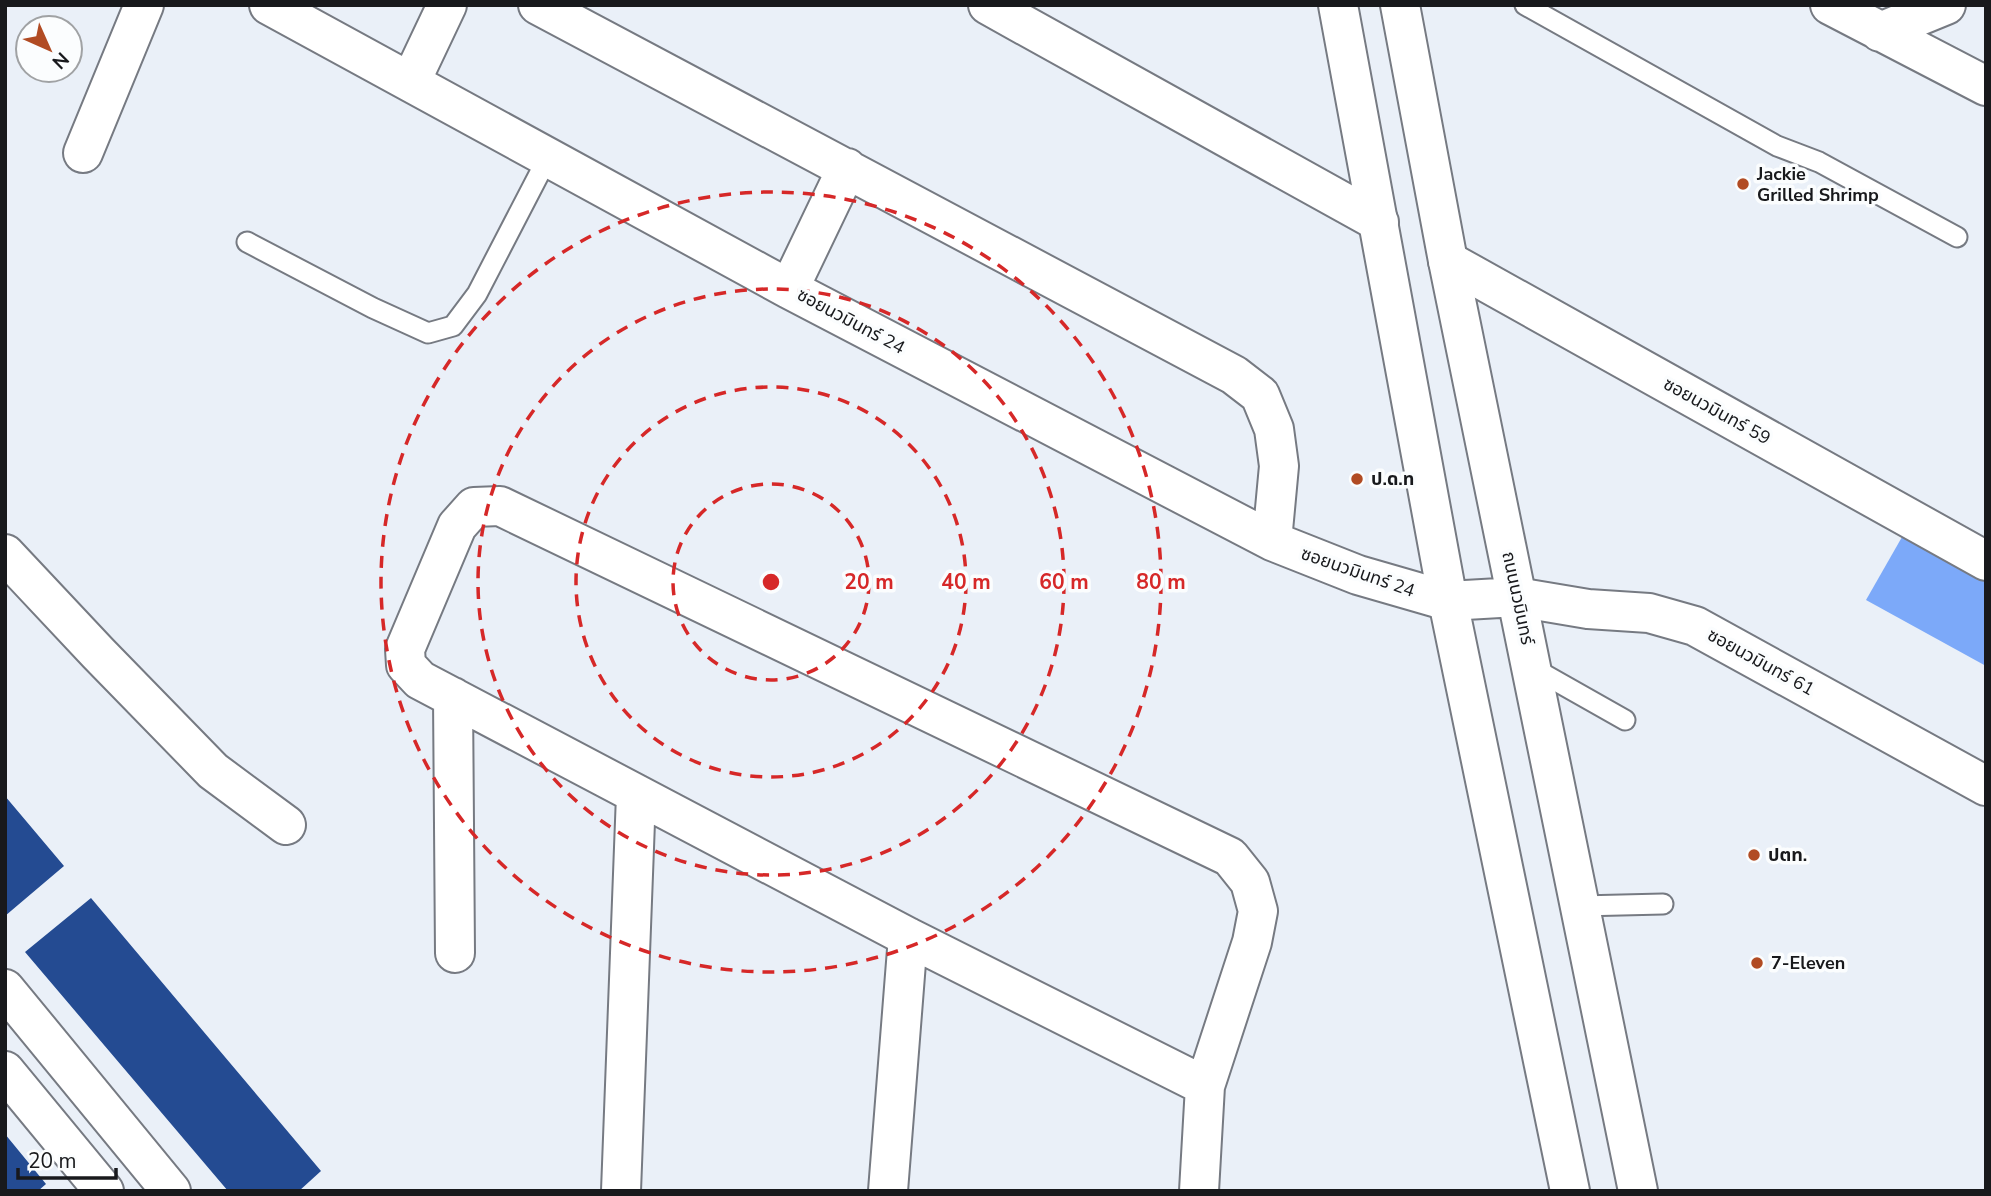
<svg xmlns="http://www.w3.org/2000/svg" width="1991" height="1196" viewBox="0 0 1991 1196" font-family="'Nunito Sans','Noto Sans Thai',sans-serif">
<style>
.forest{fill:#7ca9f9}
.building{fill:#244b92}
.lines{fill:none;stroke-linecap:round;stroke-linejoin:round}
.lane-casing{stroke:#767a82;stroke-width:23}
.street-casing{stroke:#767a82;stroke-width:42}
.secondary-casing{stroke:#767a82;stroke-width:42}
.lane{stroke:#fff;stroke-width:19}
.street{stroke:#fff;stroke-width:38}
.secondary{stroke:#fff;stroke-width:38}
.ring{fill:none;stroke:#d62828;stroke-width:3.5;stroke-dasharray:12 9}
.poi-dot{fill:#b14b23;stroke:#fbfdfe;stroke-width:2.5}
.labels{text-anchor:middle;stroke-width:7;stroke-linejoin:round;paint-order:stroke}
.poi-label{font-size:18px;font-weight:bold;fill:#18191c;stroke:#fbfdfe;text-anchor:start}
.street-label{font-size:18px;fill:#18191c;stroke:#fbfdfe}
.centre{fill:#d62828;stroke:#fbfdfe;stroke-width:3.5}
.ring-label{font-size:21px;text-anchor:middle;font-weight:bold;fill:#d62828;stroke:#fbfdfe;stroke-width:7;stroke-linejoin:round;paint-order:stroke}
</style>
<rect width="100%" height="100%" fill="#eaf0f8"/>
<!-- forest -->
<path class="forest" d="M1906 530 1986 574V666L1866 600Z"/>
<!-- building -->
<path class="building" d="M5 796 64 866 5 916Z
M91 898 321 1171 299 1191H228L25 952Z
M5 1134 46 1184 38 1191H5Z"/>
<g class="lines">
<!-- lane casing -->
<g class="lane-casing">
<path id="lane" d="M1525 5 1777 146 1819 162 1957 237
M247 242 373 308 428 333 453 326 477 294 548 157
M1533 668 1625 720
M1580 906 1663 904"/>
</g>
<!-- street casing -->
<g class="street-casing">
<path id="street" d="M269 5 789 289 1272 541 1358 575 1448 601
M538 5 1234 375 1260 395 1274 429 1279 466 1272 541
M988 5 1379 222
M1830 5 1986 86
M1880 32 1946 5
M411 81 447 5
M83 153 144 5
M1448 261 1986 561
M789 289 847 168
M5 554 98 653 213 771 286 825
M1517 597 1588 609 1649 613 1695 626 1986 786
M453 697 455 953
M5 989 171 1191
M5 1071 104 1191
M621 1191 636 795
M888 1191 908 937
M1199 1191 1205 1086 1252 942 1258 911 1250 882 1230 857 500 506 474 507 457 526 405 649 406 665 420 680 908 937 1205 1086"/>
</g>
<!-- secondary casing -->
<g class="secondary-casing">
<path id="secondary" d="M1338 5 1448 601 1570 1191
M1400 5 1448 261 1638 1191
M1448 601 1517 597"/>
</g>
<!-- lane -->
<use href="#lane" class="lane"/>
<!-- street -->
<use href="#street" class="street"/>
<!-- secondary -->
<use href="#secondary" class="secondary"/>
</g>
<!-- distance rings -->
<g class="ring">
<circle cx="771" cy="582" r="98"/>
<circle cx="771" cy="582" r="195"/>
<circle cx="771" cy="582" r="293"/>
<circle cx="771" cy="582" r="390"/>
</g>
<!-- markers -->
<g class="poi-dot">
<circle cx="1743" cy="184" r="7"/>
<circle cx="1357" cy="479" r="7"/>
<circle cx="1754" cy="855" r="7"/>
<circle cx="1757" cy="963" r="7"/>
</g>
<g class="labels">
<!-- poi labels -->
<g class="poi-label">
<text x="1757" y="180">Jackie<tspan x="1757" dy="21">Grilled Shrimp</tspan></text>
<text x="1371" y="485">ป.ด.ท</text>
<text x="1768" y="861">ปตท.</text>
<text x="1771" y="969">7-Eleven</text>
</g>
<!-- street labels -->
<g class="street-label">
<text transform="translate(851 321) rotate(28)" y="6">ซอยนวมินทร์ 24</text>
<text transform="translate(1717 411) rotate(29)" y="6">ซอยนวมินทร์ 59</text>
<text transform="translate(1358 572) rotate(19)" y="6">ซอยนวมินทร์ 24</text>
<text transform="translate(1518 598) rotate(78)" y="6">ถนนนวมินทร์</text>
<text transform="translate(1761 662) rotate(29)" y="6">ซอยนวมินทร์ 61</text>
</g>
</g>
<circle cx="771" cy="582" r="10" class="centre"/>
<g class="ring-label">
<text x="869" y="589">20 m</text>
<text x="966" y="589">40 m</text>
<text x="1064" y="589">60 m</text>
<text x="1161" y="589">80 m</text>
</g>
<!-- border -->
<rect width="1991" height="1196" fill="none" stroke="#18191c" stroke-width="14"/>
<!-- north arrow -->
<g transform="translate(49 49) rotate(135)"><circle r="33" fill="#fbfdfe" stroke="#a0a2a4" stroke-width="2"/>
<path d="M0-5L12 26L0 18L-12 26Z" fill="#b14b23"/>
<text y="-10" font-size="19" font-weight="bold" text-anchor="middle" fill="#18191c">N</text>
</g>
<!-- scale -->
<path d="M18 1168v10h98v-10" fill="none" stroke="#18191c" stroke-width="3.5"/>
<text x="28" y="1168" font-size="21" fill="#18191c" stroke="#fbfdfe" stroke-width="5" paint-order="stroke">20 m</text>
</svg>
